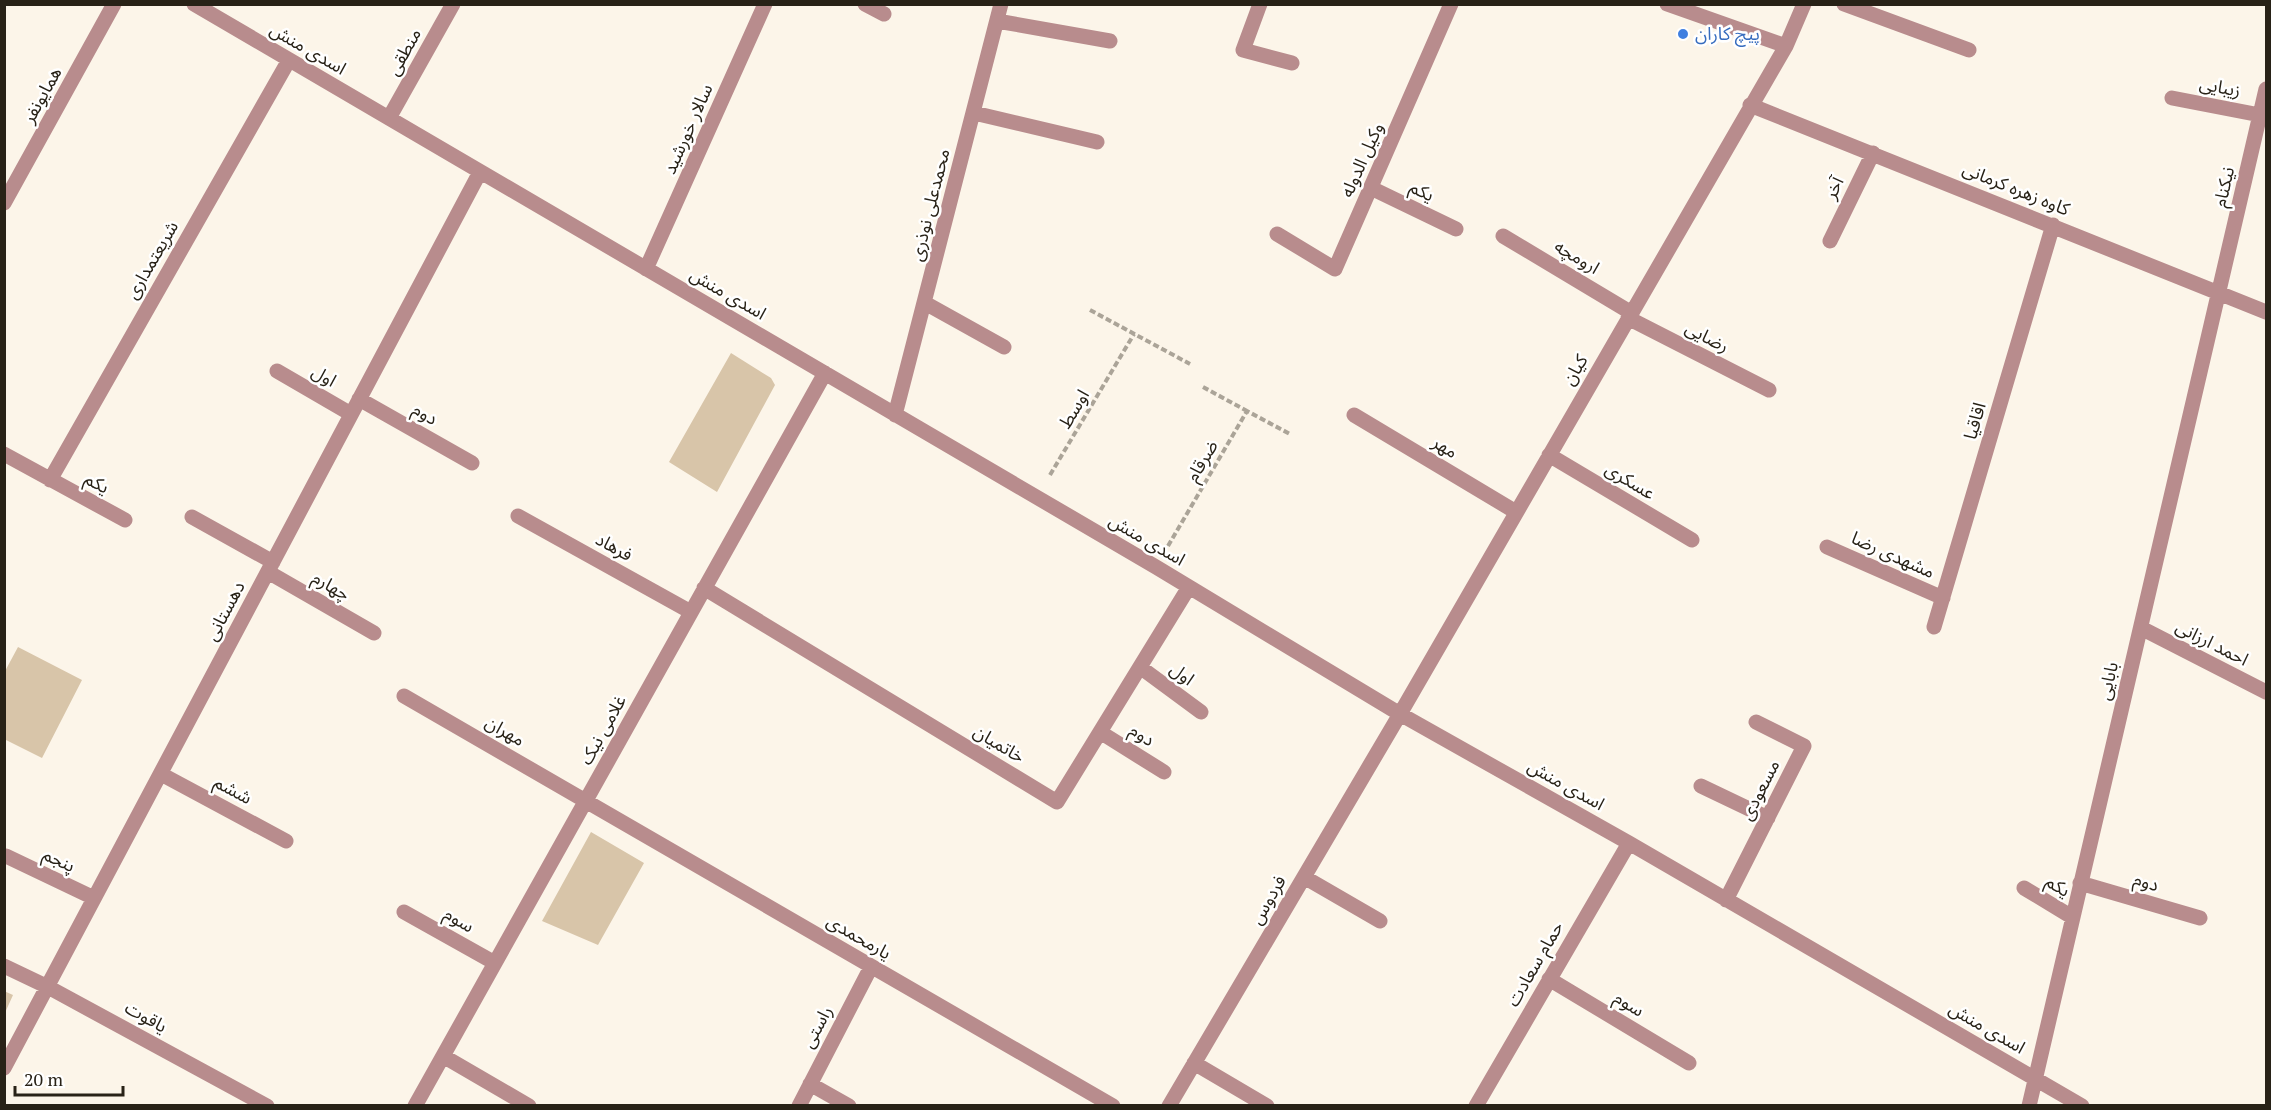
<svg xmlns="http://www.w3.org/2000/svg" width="2271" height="1110" viewBox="0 0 2271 1110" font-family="'PT Serif','Noto Sans Arabic',serif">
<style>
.building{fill:#d8c5a9}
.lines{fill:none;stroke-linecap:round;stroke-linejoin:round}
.path{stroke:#aba498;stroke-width:4;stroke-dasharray:6 3;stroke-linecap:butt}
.minor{stroke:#b88c8d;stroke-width:15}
.shop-dot{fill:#3f7fe0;stroke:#fff;stroke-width:2}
.labels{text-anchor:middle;stroke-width:5;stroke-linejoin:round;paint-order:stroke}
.shop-label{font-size:18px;fill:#366cbe;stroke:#fff;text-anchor:start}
.street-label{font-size:18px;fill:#282217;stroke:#fff}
</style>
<rect width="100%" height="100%" fill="#fcf5e9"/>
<!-- building -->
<path class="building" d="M731 353 771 378 775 385 717 492 669 462Z
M18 647 82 680 42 758 4 739V673Z
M591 832 644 863 598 945 542 921Z
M4 991 13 995 4 1015Z"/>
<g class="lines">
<!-- path -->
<path class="path" d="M1090 310 1190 364
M1203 387 1247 411
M1050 475 1134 334
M1168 546 1247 411 1290 434"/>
<!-- minor -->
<path class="minor" d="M194 4 1156 567 1400 714 1629 843 2082 1106
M865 4 884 14
M1260 4 1243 50 1292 63
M1667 4 1786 46
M1844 4 1969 50
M997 21 1110 41
M2172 98 2260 115
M1750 105 2266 312
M974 113 1097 142
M389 118 453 4
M1371 188 1456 229
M4 203 114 4
M1277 234 1335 269 1451 4
M1503 236 1630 312
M1830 241 1873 153
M646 269 765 4
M925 303 1004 347
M1628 318 1769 390
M277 371 351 414
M359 399 472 463
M895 415 1001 4
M1354 415 1516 512
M4 454 125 520
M1549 455 1692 540
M50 480 289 60
M518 516 691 612
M192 517 273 562
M1827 547 1943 598
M268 572 374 633
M704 588 1057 802 1189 587
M1934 627 2053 225
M2141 628 2266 692
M1140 667 1201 712
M404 696 1113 1106
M1100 732 1164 772
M161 774 286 841
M1701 786 1768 818
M6 856 94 898
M1304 877 1380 921
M2080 883 2200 918
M2024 888 2072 917
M1726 900 1804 746 1756 722
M404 912 495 963
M4 966 48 987 267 1106
M1549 979 1689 1063
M443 1056 529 1106
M1194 1063 1267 1106
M4 1068 480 172
M810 1084 849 1106
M415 1106 825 373
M799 1106 871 967
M1169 1106 1400 714 1786 46 1804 4
M1476 1106 1629 843
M2029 1106 2266 89"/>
</g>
<!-- markers -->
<circle class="shop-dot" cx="1683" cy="34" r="6"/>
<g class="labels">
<!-- shop labels -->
<g class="shop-label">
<text x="1695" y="40">پیچ کاران</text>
</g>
<!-- street labels -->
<g class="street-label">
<text transform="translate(308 49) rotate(30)" y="6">اسدی منش</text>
<text transform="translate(404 52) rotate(-61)" y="6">منطقی</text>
<text transform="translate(2220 87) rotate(11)" y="6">زیبایی</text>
<text transform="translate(42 95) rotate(-61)" y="6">همایونفر</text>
<text transform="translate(688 129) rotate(-66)" y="6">سالار خورشید</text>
<text transform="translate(1362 160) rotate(-66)" y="6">وکیل الدوله</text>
<text transform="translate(2224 187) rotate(-77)" y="6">نیکنام</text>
<text transform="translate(1834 188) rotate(-64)" y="6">آخر</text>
<text transform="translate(2016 189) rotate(22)" y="6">کاوه زهره کرمانی</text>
<text transform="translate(1422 191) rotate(26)" y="6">یکم</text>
<text transform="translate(930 205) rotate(-76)" y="6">محمدعلی نوذری</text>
<text transform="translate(1577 257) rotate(31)" y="6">ارومچه</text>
<text transform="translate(152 260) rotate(-60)" y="6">شریعتمداری</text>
<text transform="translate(728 294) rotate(30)" y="6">اسدی منش</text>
<text transform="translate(1707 337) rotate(27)" y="6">رضایی</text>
<text transform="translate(1575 370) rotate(-60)" y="6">کیان</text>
<text transform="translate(324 376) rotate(30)" y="6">اول</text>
<text transform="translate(1074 409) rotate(-59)" y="6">اوسط</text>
<text transform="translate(425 414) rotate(30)" y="6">دوم</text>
<text transform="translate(1975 421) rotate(-74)" y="6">اقاقیا</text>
<text transform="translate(1445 447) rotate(31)" y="6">مهر</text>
<text transform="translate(1202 461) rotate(-60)" y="6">ضرقام</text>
<text transform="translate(1630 481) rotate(31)" y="6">عسکری</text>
<text transform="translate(97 483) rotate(28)" y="6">یکم</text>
<text transform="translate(1147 540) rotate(30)" y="6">اسدی منش</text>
<text transform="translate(614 547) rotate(29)" y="6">فرهاد</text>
<text transform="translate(1893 555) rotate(24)" y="6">مشهدی رضا</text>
<text transform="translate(331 586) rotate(30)" y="6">چهارم</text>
<text transform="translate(225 611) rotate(-62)" y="6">دهستانی</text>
<text transform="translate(2212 643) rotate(27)" y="6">احمد ارزانی</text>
<text transform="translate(1182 674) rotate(36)" y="6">اول</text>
<text transform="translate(2108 681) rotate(-77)" y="6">بابایی</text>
<text transform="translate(603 730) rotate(-61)" y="6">غلامی نیک</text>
<text transform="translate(505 731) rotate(30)" y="6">مهران</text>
<text transform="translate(1142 735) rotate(32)" y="6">دوم</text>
<text transform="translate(999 744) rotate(31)" y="6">خاتمیان</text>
<text transform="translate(1566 785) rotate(29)" y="6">اسدی منش</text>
<text transform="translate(233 790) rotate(28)" y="6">ششم</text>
<text transform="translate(1760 790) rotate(-63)" y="6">مسعودی</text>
<text transform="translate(59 860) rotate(25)" y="6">پنجم</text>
<text transform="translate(2146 882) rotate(16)" y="6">دوم</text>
<text transform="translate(2058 886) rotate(31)" y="6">یکم</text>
<text transform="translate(1268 900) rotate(-60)" y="6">فردوس</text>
<text transform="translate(459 920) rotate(30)" y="6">سوم</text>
<text transform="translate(859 937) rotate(30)" y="6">یارمحمدی</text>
<text transform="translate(1535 964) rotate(-60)" y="6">حمام سعادت</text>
<text transform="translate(1629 1004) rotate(31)" y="6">سوم</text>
<text transform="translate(146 1017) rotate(29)" y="6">یاقوت</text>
<text transform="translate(817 1027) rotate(-62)" y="6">راستی</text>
<text transform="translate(1987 1028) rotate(30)" y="6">اسدی منش</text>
</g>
</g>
<!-- border -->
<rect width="2271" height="1110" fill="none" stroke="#282217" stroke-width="12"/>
<!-- scale -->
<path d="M15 1086v9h108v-9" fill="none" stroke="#282217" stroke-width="3"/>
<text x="24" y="1086" font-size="18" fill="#282217" stroke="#ffffff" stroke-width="4.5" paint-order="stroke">20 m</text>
</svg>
